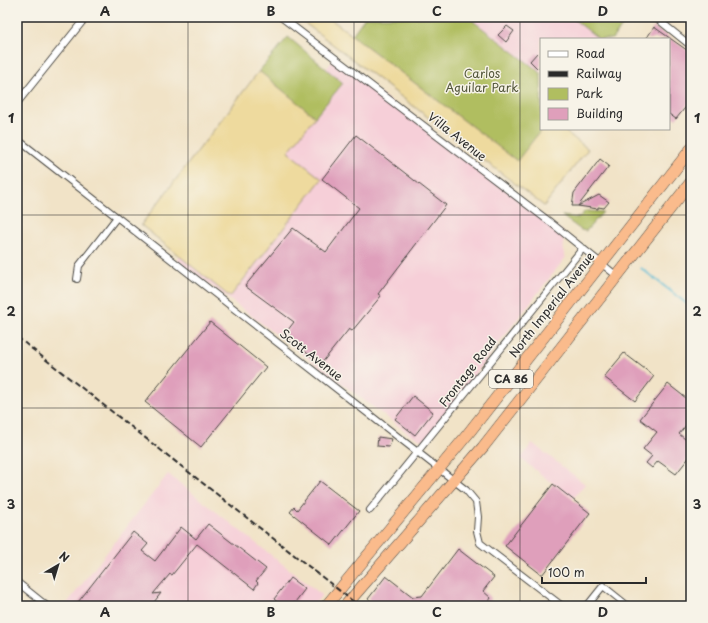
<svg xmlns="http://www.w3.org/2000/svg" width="708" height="623" viewBox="0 0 708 623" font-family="'Playpen Sans',sans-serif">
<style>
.built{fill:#f6cfd8}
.green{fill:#b0be60;stroke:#6e7446}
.sand{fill:#eeda9e;stroke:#8c8264}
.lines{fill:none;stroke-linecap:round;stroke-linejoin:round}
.stream{stroke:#54bad3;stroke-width:2}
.building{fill:#df9fbb}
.street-casing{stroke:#494742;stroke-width:8}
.highway-casing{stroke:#494742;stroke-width:12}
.street{stroke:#fff;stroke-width:6}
.highway{stroke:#fabb8c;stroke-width:11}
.rail{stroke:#2b2b2b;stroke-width:2;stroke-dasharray:6 3;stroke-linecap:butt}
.grid{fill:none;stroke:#2b2b2b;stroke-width:1;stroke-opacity:0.55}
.labels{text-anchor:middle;stroke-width:3;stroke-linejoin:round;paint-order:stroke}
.shield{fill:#f7f3e8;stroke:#686764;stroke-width:1}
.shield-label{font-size:11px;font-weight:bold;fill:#2b2b2b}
.park-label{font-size:12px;fill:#53573b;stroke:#f7f3e8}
.street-label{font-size:12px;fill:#2b2b2b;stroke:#f7f3e8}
.neatline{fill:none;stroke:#2b2b2b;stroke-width:1.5}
.grid-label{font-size:13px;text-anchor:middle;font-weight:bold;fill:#2b2b2b}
</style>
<rect width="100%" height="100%" fill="#f7f3e8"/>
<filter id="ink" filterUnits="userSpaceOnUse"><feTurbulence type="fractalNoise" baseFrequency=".025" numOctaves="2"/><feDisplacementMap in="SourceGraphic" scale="8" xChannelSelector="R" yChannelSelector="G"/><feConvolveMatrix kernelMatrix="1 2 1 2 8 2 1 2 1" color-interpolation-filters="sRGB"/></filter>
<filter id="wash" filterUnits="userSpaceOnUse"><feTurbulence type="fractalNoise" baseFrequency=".012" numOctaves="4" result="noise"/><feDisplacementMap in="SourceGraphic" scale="16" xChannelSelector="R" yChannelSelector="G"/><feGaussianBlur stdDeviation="0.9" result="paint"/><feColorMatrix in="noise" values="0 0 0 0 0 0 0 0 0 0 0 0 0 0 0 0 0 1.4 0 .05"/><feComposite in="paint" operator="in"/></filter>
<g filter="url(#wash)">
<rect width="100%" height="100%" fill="#f1e3c7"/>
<!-- built -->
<path class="built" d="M476 17H571L599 39H541V73L473 21Z
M334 59 563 232 564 255 566 257 494 349 429 437 421 440 409 434 177 260Z
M532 443 585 484 573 499 521 459Z
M168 474 322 595 313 606H65Z"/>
<!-- green -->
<path class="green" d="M365 17H476L473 21 541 73 542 129 517 161 352 35Z
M571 17H629L612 39H599Z
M288 37 343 83 315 117 259 71Z
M585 211 603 212 586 231 581 230 562 216 579 218Z"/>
<!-- sand -->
<path class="sand" d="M297 17H328L517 161 542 129H562L588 149 544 206Z
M259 71 315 117 288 152 322 179 230 297 141 225Z"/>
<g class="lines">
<!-- stream -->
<path class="stream" d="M641 268 691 307"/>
</g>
<g id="blocks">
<!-- building -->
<path class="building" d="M507 26 514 31 506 42 498 35Z
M654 27 691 53V104L689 103 676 119 669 114V39H646Z
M537 53 541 57V65L538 69 530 61Z
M356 135 446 205 378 294 381 296 352 331 349 329 321 364 284 335 294 322 245 286 293 228 326 252 359 208 322 179Z
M600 159 609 166 578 206H572L574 193Z
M599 195 609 202 604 208 598 207V209L578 206Z
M210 322 266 367 201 447 145 402Z
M624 353 654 376 635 401 604 377Z
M668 384 691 402V419L679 434 691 444V455L676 474 658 461 652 468 646 463 652 456 643 449 657 432 640 419Z
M413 396 433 412 415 435 395 419Z
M378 437 392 439 389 447 377 446Z
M320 481 359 511 332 545 290 512 294 507 297 510Z
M553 484 590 513 542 575 505 546Z
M208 524 266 569 256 581 258 583 254 589 197 544 172 575 170 574 153 594 161 593 151 606H75L133 532 148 544 142 551 155 561 181 527 196 539Z
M458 549 494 577 483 591 491 598 489 601 495 606H377L368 599 386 576 413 597 422 596Z
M290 578 305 589 292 606H282L274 599Z"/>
</g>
</g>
<g filter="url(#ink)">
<use href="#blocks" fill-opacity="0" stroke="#494742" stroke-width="1"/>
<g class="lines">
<!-- street casing -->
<g class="street-casing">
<path id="street" d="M281 17 550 222 617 276
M655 17 691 46
M17 103 86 17
M17 139 466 490 476 502 478 517 477 531 480 543 562 606
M77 279 79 266 117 217
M370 510 583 248
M17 582 47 606
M587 606 603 586 628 606"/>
</g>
<!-- highway casing -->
<g class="highway-casing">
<path id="highway" d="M326 606 467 435 691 149
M345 606 483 447 691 182"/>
</g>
<!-- street -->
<use href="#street" class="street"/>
<!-- highway -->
<use href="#highway" class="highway"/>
<!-- rail -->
<path class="rail" d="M17 337 359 606"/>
</g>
</g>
<!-- grid -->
<path class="grid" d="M188 17V606M354 17V606M520 17V606M17 215H691M17 408H691"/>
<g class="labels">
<!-- shield labels -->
<rect class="shield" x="489" y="370" width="44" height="18" rx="3"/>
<g class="shield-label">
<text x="511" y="383">CA 86</text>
</g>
<!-- park labels -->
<g class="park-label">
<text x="482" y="78">Carlos<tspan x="482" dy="14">Aguilar Park</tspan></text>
</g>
<!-- street labels -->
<g class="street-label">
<text transform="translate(457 137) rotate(38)" y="4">Villa Avenue</text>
<text transform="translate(552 305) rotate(-52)" y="4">North Imperial Avenue</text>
<text transform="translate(311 355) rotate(38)" y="4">Scott Avenue</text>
<text transform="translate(468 372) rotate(-52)" y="4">Frontage Road</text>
</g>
</g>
<!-- margin -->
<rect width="708" height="623" fill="none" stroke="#f7f3e8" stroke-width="44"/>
<!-- legend -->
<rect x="540" y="38" width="130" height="92" fill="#f7f3e8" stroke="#a5a39c"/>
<rect x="548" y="51" width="20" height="6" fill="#ffffff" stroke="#a5a39c"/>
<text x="576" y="58" font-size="12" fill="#2b2b2b">Road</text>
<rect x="548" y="71" width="20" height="6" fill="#2b2b2b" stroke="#a5a39c"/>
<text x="576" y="78" font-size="12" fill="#2b2b2b">Railway</text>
<rect x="548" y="88" width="20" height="12" fill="#b0be60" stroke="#a5a39c"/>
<text x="576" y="98" font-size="12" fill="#2b2b2b">Park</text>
<rect x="548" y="108" width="20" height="12" fill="#df9fbb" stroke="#a5a39c"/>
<text x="576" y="118" font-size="12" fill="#2b2b2b">Building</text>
<!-- north arrow -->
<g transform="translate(58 565) rotate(38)" stroke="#f7f3e8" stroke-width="3" paint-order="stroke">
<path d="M0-3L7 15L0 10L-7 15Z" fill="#2b2b2b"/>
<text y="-6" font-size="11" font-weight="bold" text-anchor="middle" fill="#2b2b2b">N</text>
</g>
<!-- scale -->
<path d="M542 577v6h104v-6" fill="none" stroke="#2b2b2b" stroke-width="2"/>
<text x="548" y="577" font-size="12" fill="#2b2b2b" stroke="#f7f3e8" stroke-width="3" paint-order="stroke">100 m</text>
<rect x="22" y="22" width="664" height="579" class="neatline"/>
<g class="grid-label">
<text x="105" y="16">A</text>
<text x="271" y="16">B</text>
<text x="437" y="16">C</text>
<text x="603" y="16">D</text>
<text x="11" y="123">1</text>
<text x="697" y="123">1</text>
<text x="11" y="316">2</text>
<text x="697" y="316">2</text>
<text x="11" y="509">3</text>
<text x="697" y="509">3</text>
<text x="105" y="617">A</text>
<text x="271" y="617">B</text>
<text x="437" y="617">C</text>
<text x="603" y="617">D</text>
</g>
</svg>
